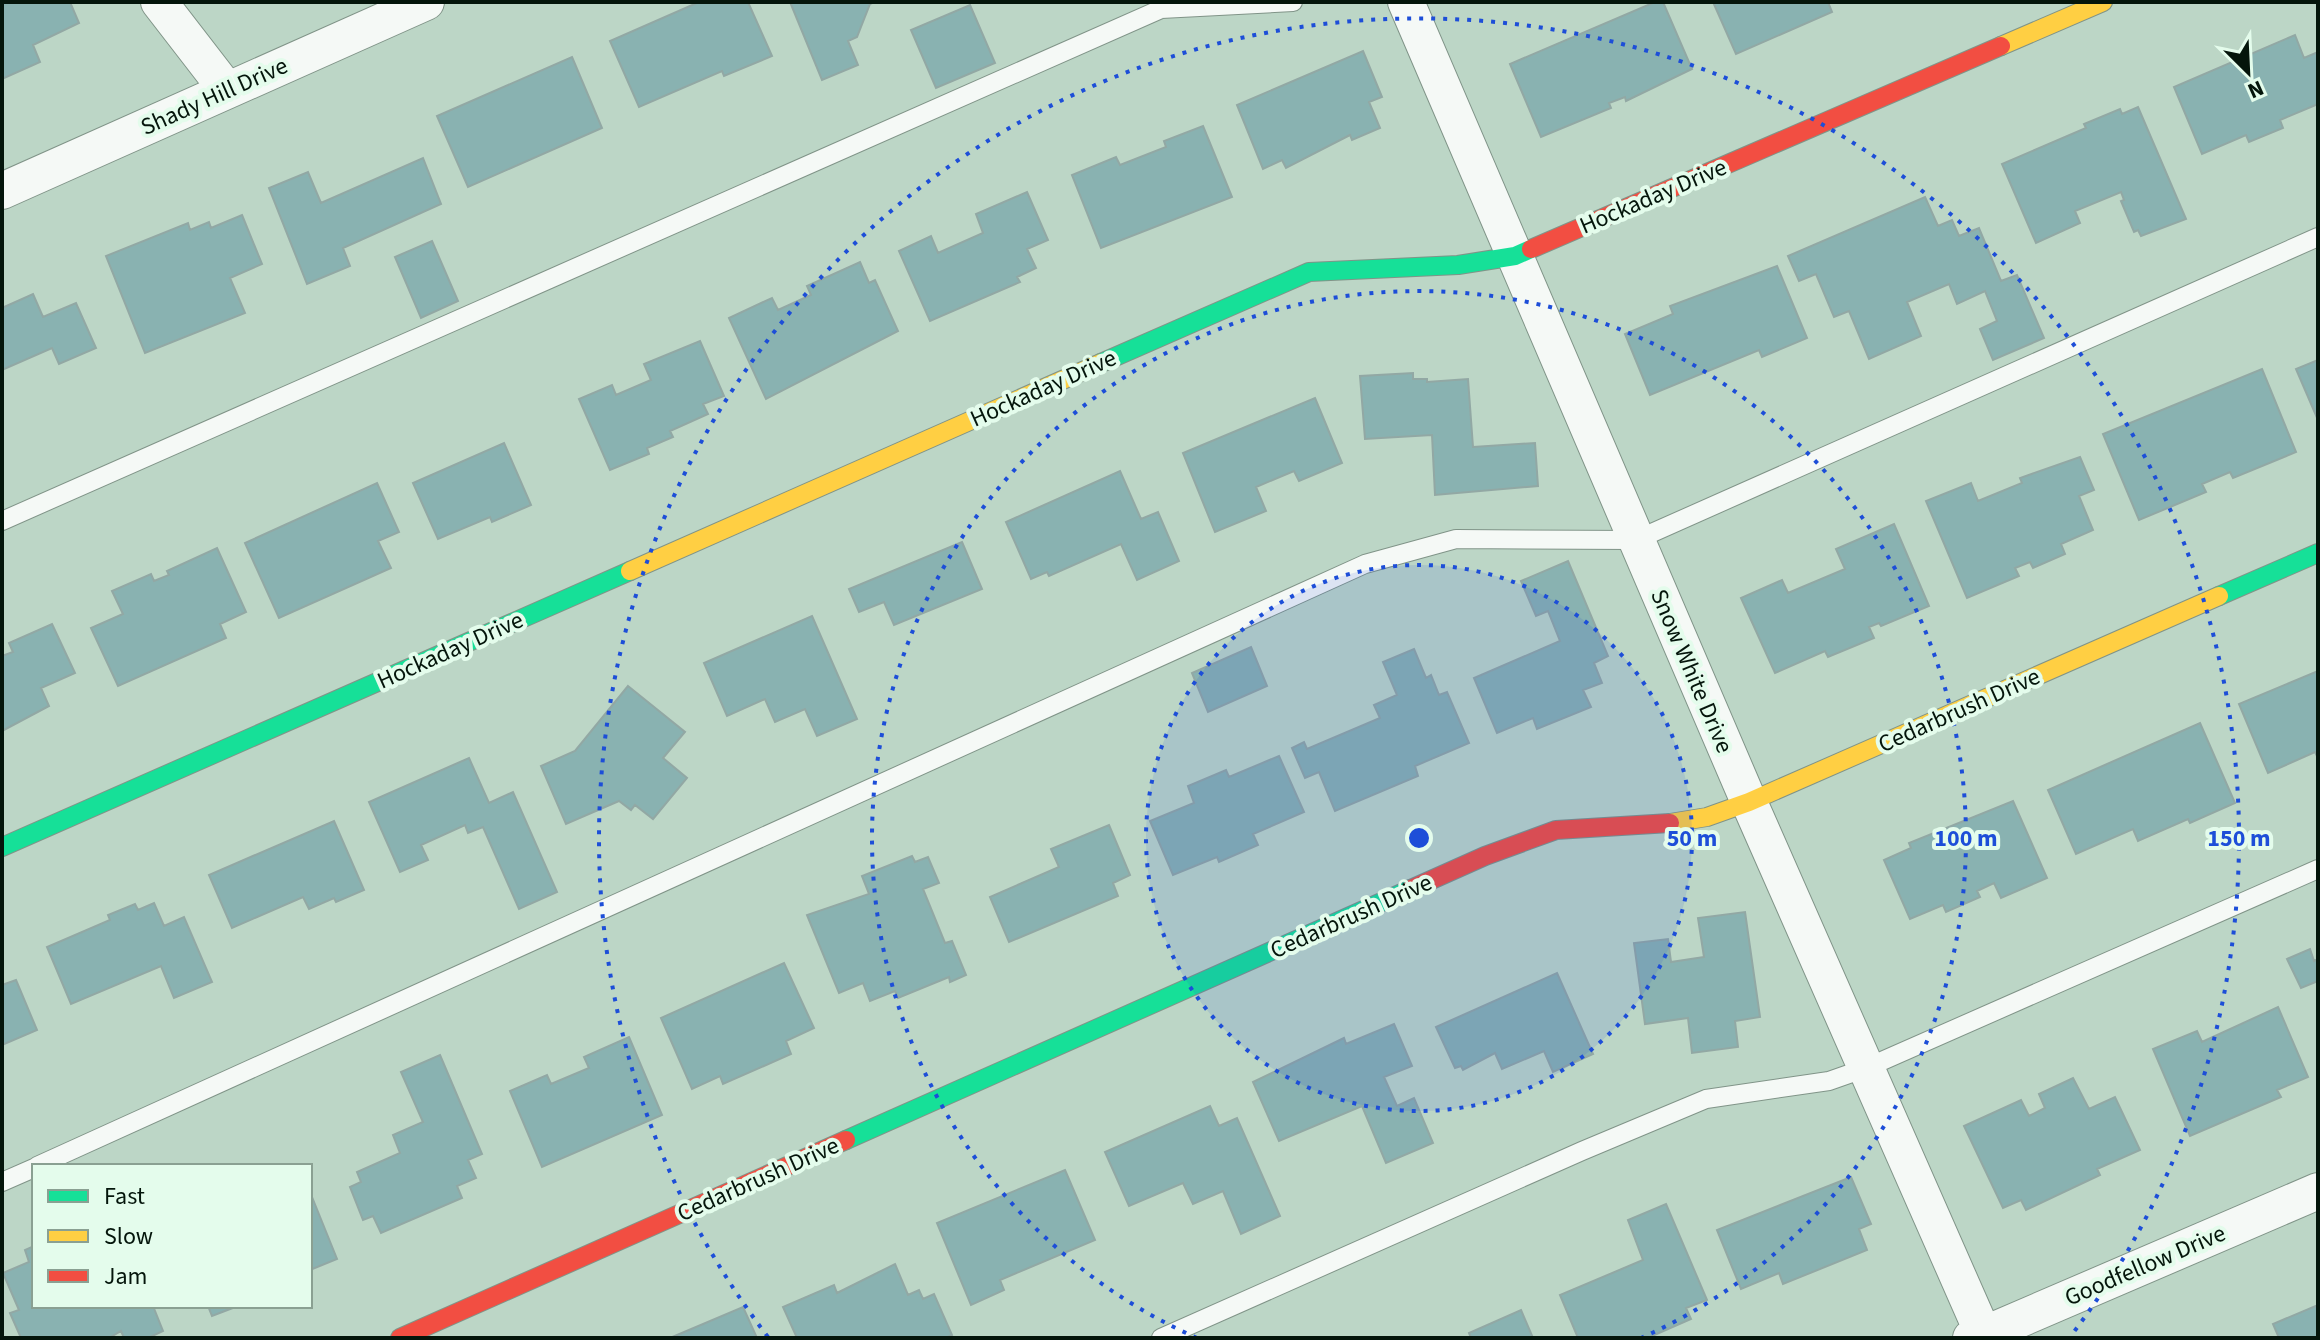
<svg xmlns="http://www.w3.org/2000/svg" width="2320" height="1340" viewBox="0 0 2320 1340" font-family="'Source Sans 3',sans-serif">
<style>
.building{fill:#89b2b1;stroke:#92a8a4;stroke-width:2}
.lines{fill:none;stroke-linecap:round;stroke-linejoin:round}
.lane-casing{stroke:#809488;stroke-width:20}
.street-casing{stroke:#809488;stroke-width:38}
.fast-casing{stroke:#809488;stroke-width:20}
.slow-casing{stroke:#809488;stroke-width:20}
.jam-casing{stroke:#809488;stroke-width:20}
.lane{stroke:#f5f9f6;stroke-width:18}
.street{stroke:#f5f9f6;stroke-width:36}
.fast{stroke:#16e098;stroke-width:18}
.slow{stroke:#ffcf43;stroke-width:18}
.jam{stroke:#f24e42;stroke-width:18}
.ring{fill:none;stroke:#1d4ed8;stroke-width:4;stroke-dasharray:4 8}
.labels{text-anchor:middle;stroke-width:8;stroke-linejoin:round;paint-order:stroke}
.street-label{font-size:24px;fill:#04150b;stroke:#e4fcec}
.centre{fill:#1d4ed8;stroke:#e4fcec;stroke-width:4}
.ring-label{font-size:24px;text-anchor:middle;font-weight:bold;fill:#1d4ed8;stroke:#e4fcec;stroke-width:8;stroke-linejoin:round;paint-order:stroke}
</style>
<rect width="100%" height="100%" fill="#bcd6c6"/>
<!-- building -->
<path class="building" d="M2 2H70L79 23 33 45 40 62 2 79Z
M699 2H748L772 56 724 76 722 71 639 107 610 41Z
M790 2H874L870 4 857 37 848 41 858 65 822 80Z
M1655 2H1663L1692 69 1626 101 1625 97 1609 103 1611 108 1541 137 1510 64Z
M1713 2H1828L1832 12 1736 54Z
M970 5 995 63 936 88 911 30Z
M2295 35 2304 58 2318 52V104L2280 120 2283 128 2249 142 2246 135 2202 154 2174 87Z
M1363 51 1382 97 1369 102 1380 128 1352 140 1350 135 1286 168 1282 160 1263 169 1237 105Z
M572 57 602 128 468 187 437 116Z
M2138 107 2186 219 2141 236 2138 230 2134 232 2121 201 2124 200 2121 192 2075 211 2080 223 2036 243 2002 164 2086 128 2084 124 2120 109 2122 114Z
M1203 126 1232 197 1101 248 1072 175 1116 157 1120 165 1166 147 1164 141Z
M423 158 441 204 343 248 350 266 307 284 269 188 308 172 321 203Z
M1027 192 1048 240 1027 249 1036 268 1017 277 1020 282 930 321 899 251 931 236 938 253 983 233 976 214Z
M1925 197 1938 226 1952 220 1959 236 1979 228 2001 281 2017 275 2044 338 1993 360 1980 329 1997 321 1985 291 1957 304 1949 284 1907 302 1921 336 1869 359 1849 311 1834 317 1816 274 1799 281 1788 256Z
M242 215 262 264 230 278 245 313 145 353 106 256 188 223 190 230 209 222 211 228Z
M432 241 458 301 421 318 395 257Z
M860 262 869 283 875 280 898 331 766 399 729 318 772 298 778 310 811 295 807 286Z
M1777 266 1807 338 1762 357 1759 350 1650 395 1625 334 1673 314 1670 306Z
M33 294 43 317 76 303 96 348 59 364 52 348 2 370V308Z
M700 341 724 396 703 404 708 414 670 431 673 437 647 448 649 454 610 470 579 399 612 385 616 395 651 380 644 364Z
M2318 360V420L2296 369Z
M2262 369 2296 452 2233 478 2230 472 2202 484 2206 492 2139 520 2103 434Z
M1413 373V379H1427V382L1468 379 1473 447 1535 443 1538 486 1435 495 1432 435 1365 439 1360 376Z
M1315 398 1342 463 1299 481 1294 471 1256 487 1266 511 1215 532 1183 453Z
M504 443 531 505 492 522 490 517 438 539 413 483Z
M2080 457 2094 490 2079 496 2093 530 2061 544 2065 554 2033 568 2030 562 2015 568 2019 576 1967 598 1926 501 1971 483 1978 501 2022 483 2020 478Z
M1120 471 1141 519 1158 512 1179 561 1137 580 1121 544 1049 576 1047 572 1031 579 1006 522Z
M377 483 399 532 378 541 391 568 279 618 245 543Z
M1894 524 1929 606 1881 626 1879 623 1869 627 1874 638 1828 657 1825 651 1775 673 1741 598 1782 580 1788 593 1845 569 1836 549Z
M962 542 982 589 894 625 884 602 859 612 849 589Z
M217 548 246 612 220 624 226 638 118 686 91 628 123 614 112 591 151 574 154 581 169 575 167 571Z
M1568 561 1608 656 1594 663 1602 683 1583 690 1591 707 1537 729 1533 718 1497 733 1474 678 1560 641 1548 611 1536 616 1521 581Z
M812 616 857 719 817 736 805 709 775 722 765 699 727 716 704 663Z
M52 624 75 673 41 688 49 706 2 731V656L13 652 9 643Z
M1251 647 1267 686 1208 712 1192 673Z
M1414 649 1426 678 1431 675 1439 695 1447 692 1469 743 1415 766 1418 776 1335 811 1319 772 1305 778 1292 748 1304 742 1307 749 1380 718 1374 705 1397 695 1383 662Z
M2318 671V758L2315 752 2268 773 2239 704Z
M628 686 685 732 663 758 687 778 653 819 635 805 631 810 619 801 566 824 541 766 575 751Z
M2200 723 2235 803 2190 823 2188 819 2138 841 2133 829 2076 854 2048 790Z
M1279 756 1304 812 1253 834 1258 845 1219 862 1217 857 1173 875 1150 821 1194 803 1188 786 1226 770 1229 777Z
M469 758 489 803 513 792 557 892 519 909 483 827 468 833 465 825 421 845 428 860 400 872 369 802Z
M2013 801 2047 878 2001 898 1994 883 1977 891 1980 897 1946 912 1943 905 1910 919 1884 860 1911 848 1909 843Z
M334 821 364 890 336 902 334 898 309 909 303 897 232 928 209 875Z
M1109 825 1130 875 1113 883 1118 896 1009 942 990 897 1059 867 1051 849Z
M912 856 915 862 928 857 939 883 923 889 945 943 952 941 966 975 950 982 949 977 898 998 895 991 870 1001 863 983 839 993 807 915 869 894 862 876Z
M154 903 164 926 184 917 212 982 174 998 161 966 71 1004 47 947 110 920 108 915 135 904 138 910Z
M1745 912 1760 1017 1735 1021 1738 1047 1692 1053 1688 1018 1645 1024 1634 943 1668 939 1671 962 1704 957 1698 918Z
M2310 949 2314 961 2318 959V981L2301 988 2287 959Z
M784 963 814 1028 786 1041 791 1054 723 1084 720 1076 692 1089 661 1018Z
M1557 973 1593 1054 1553 1072 1544 1051 1502 1069 1495 1053 1463 1070 1461 1066 1455 1068 1436 1027Z
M16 980 37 1030 2 1045V985Z
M2278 1007 2308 1077 2277 1090 2281 1097 2190 1136 2153 1049 2197 1031 2202 1042Z
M1394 1024 1412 1066 1384 1077 1397 1106 1414 1098 1433 1143 1386 1163 1362 1106 1279 1141 1253 1082 1344 1038 1346 1044Z
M629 1037 662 1115 542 1167 510 1091 547 1075 551 1084 589 1068 584 1057Z
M440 1055 482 1154 468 1160 476 1178 457 1186 462 1198 381 1233 373 1216 363 1220 350 1187 361 1182 357 1172 400 1153 393 1135 423 1122 401 1072Z
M2073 1078 2089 1109 2115 1097 2140 1150 2097 1169 2100 1175 2026 1210 2021 1200 2003 1208 1964 1126 2021 1100 2029 1116 2045 1108 2039 1094Z
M1210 1106 1219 1126 1237 1118 1280 1216 1241 1234 1223 1191 1193 1204 1183 1183 1129 1206 1105 1152Z
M1065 1170 1095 1240 1000 1280 1004 1290 971 1305 937 1223Z
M1851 1177 1871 1224 1859 1229 1867 1250 1783 1284 1779 1273 1741 1289 1717 1230Z
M310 1192 337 1259 310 1270Z
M1666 1204 1707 1300 1686 1308 1691 1319 1652 1336 1653 1338H1578L1560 1295 1643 1260 1628 1220Z
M34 1246V1306H153L163 1331 148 1338H124L121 1331 109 1338H21L10 1313 19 1310 3 1273 29 1262 25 1250Z
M895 1264 908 1295 919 1290 923 1299 934 1294 952 1335 946 1338H797L783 1307 834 1285 837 1293Z
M2318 1305V1338H2279L2273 1324Z
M208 1306H238L212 1316Z
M743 1307 757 1338H670Z
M1521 1310 1533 1338H1471L1469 1333Z"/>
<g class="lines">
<!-- lane casing -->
<g class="lane-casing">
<path id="lane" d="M2 521 1161 9 1293 2
M37 1166 1365 564 1456 539 1636 540 2318 237
M2 1182 34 1168
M1161 1338 1582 1151 1706 1099 1829 1081 1866 1068 2318 869"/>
</g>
<!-- street casing -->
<g class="street-casing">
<path id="street" d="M159 2 227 90
M1406 2 1749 802 1985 1338
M2 191 426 2
M1971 1338 1983 1335 2318 1191"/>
</g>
<!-- fast casing -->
<g class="fast-casing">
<path id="fast" d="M1101 363 1309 272 1458 265 1515 256 1531 249
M2219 596 2318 553
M2 847 630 571
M846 1140 1411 889"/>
</g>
<!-- slow casing -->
<g class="slow-casing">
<path id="slow" d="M2001 46 2103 2
M630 571 1101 363
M1670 823 1707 817 1749 802 2219 596"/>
</g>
<!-- jam casing -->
<g class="jam-casing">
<path id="jam" d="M1531 249 2001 46
M1411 889 1485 856 1556 830 1670 823
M400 1338 846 1140"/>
</g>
<!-- lane -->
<use href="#lane" class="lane"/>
<!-- street -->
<use href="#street" class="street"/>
<!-- fast -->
<use href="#fast" class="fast"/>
<!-- slow -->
<use href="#slow" class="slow"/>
<!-- jam -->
<use href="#jam" class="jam"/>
</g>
<!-- distance rings -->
<circle cx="1419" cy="838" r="273" fill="#1d4ed8" fill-opacity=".12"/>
<g class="ring">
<circle cx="1419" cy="838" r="273"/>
<path d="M1197 1338A547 547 0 1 1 1641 1338"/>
<path d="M768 1337A820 820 0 1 1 2070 1337"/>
</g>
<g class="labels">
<!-- street labels -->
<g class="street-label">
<text transform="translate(214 96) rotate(-24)" y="8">Shady Hill Drive</text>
<text transform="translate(1653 196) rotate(-23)" y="8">Hockaday Drive</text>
<text transform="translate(1043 388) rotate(-24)" y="8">Hockaday Drive</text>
<text transform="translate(450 650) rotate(-24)" y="8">Hockaday Drive</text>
<text transform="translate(1692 671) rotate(67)" y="8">Snow White Drive</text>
<text transform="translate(1959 710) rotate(-24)" y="8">Cedarbrush Drive</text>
<text transform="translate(1351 916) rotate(-24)" y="8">Cedarbrush Drive</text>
<text transform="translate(758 1179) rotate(-24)" y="8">Cedarbrush Drive</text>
<text transform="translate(2145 1265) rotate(-23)" y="8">Goodfellow Drive</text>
</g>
</g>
<circle cx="1419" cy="838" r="12" class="centre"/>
<g class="ring-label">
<text x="1692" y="846">50 m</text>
<text x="1966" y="846">100 m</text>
<text x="2239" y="846">150 m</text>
</g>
<!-- border -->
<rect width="2320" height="1340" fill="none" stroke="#04150b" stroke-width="8"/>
<!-- legend -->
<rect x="32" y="1164" width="280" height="144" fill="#e4fcec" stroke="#8aa092" stroke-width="2"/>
<rect x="48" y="1190" width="40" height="12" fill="#16e098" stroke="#8aa092" stroke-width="2"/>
<text x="104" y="1204" font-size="24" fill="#04150b">Fast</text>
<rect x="48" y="1230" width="40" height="12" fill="#ffcf43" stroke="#8aa092" stroke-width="2"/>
<text x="104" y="1244" font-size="24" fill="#04150b">Slow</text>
<rect x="48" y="1270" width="40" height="12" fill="#f24e42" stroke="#8aa092" stroke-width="2"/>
<text x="104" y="1284" font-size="24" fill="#04150b">Jam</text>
<!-- north arrow -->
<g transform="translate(2248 72) rotate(156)" stroke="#e4fcec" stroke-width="6" paint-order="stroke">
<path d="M0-6L14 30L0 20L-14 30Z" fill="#04150b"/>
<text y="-12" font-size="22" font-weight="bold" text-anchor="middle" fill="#04150b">N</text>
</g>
</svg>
